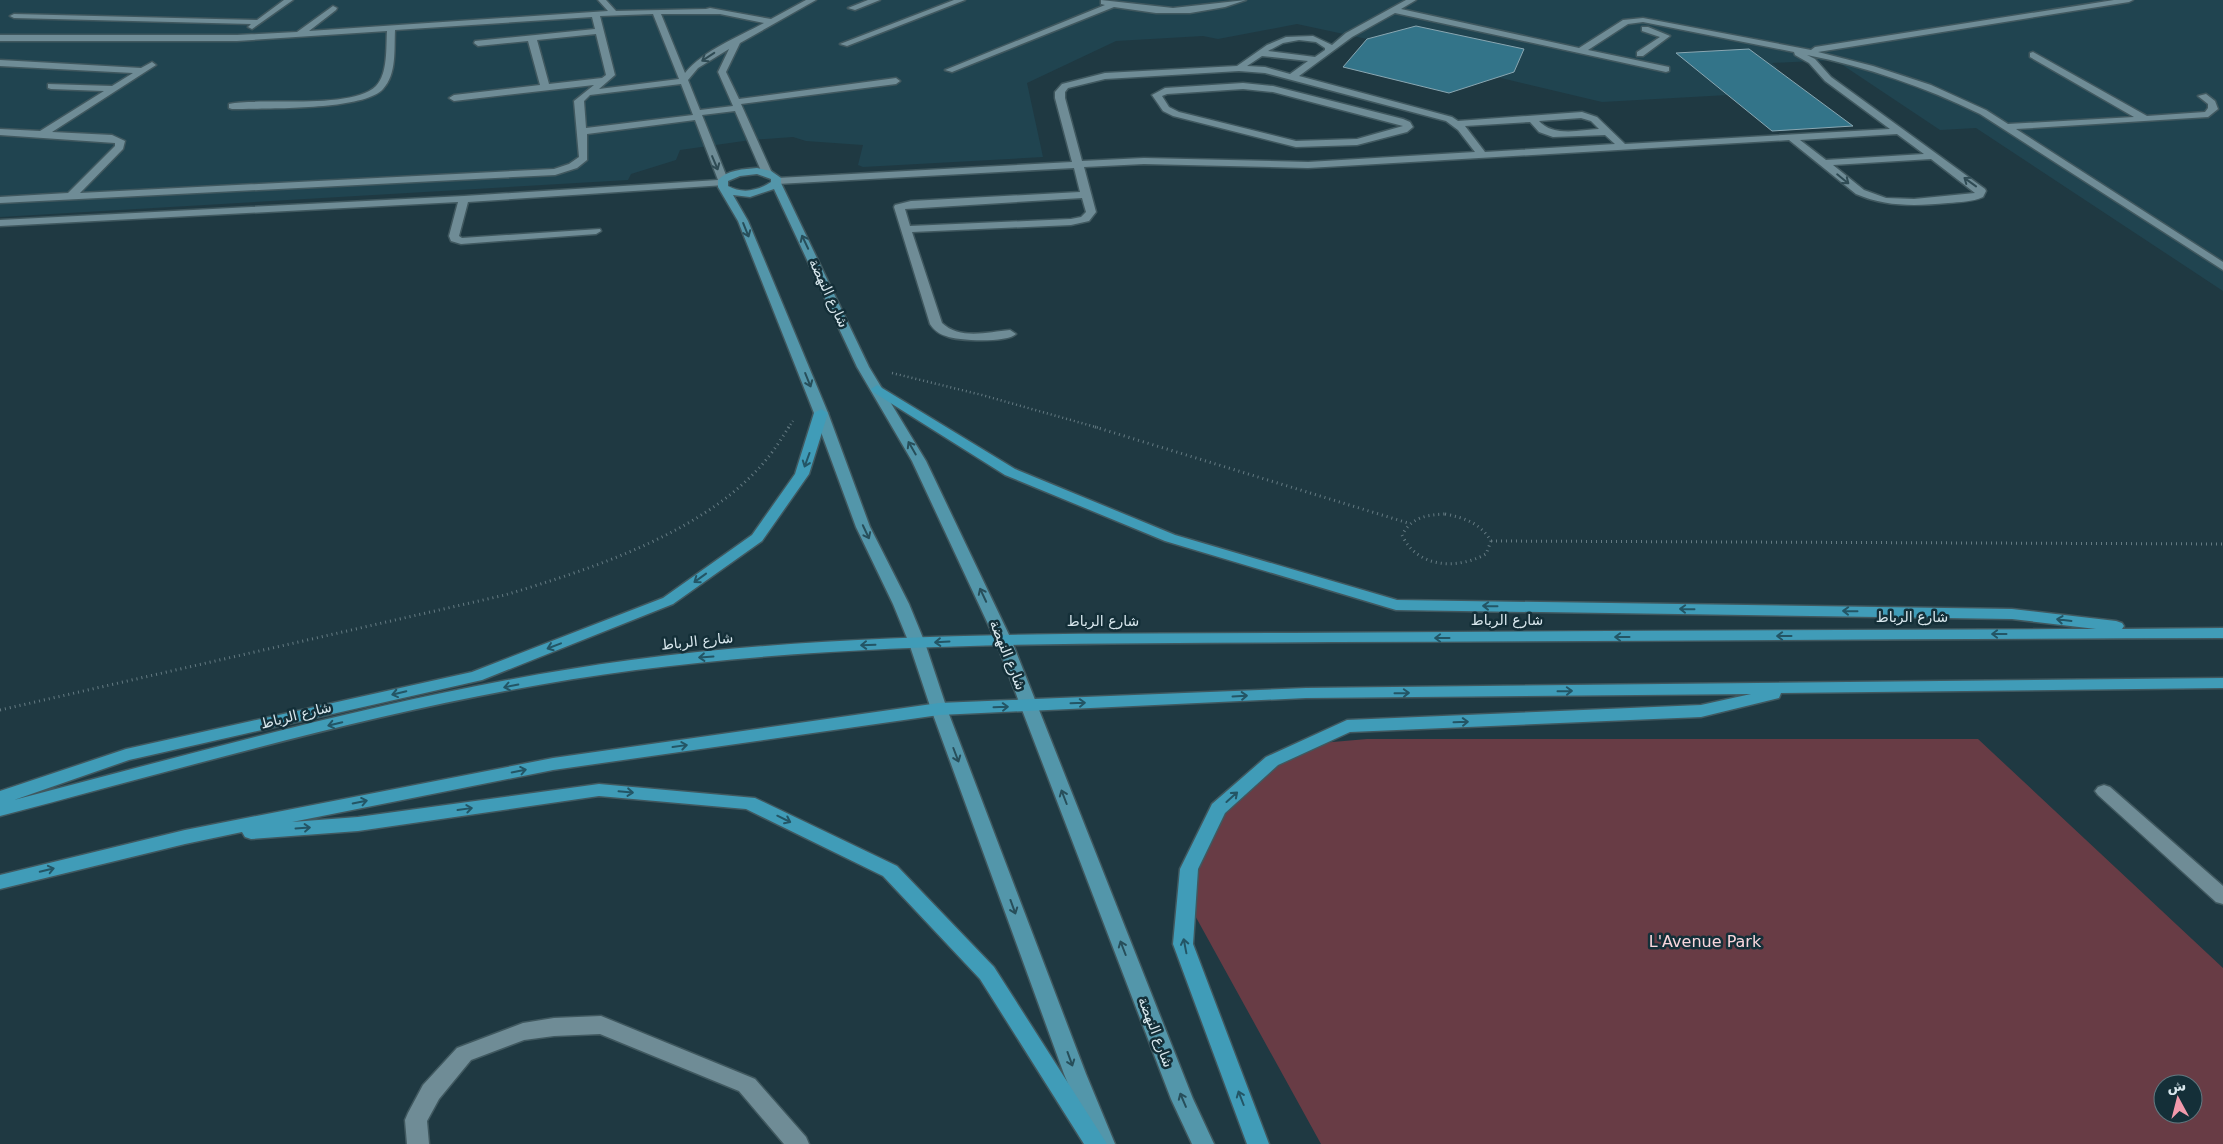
<svg xmlns="http://www.w3.org/2000/svg" width="2223" height="1144" viewBox="0 0 2223 1144" font-family="'DejaVu Sans','Noto Naskh Arabic',sans-serif">
<style>
.built{fill:#204450}
.green{fill:#683c45;fill-rule:evenodd}
.building{fill:#337489;stroke:#8aa7b2}
.lines{fill:none;stroke-linecap:round;stroke-linejoin:round}
.minor-casing{stroke:#40585f;stroke-width:3}
.major-casing{stroke:#40585f;stroke-width:3}
.highway-casing{stroke:#40585f;stroke-width:3}
.path-far1{stroke:#657b83;stroke-width:2.5;stroke-dasharray:1 3;stroke-linecap:butt}
.path{stroke:#657b83;stroke-width:3;stroke-dasharray:1 4;stroke-linecap:butt}
.minor{fill:#6f8c96;fill-rule:evenodd}
.major{fill:#5396aa;fill-rule:evenodd}
.highway{fill:#409cb8;fill-rule:evenodd}
.oneway{stroke:#2f4b54}
.oneway2{stroke:#274e5a}
.oneway3{stroke:#235565}
.labels{text-anchor:middle;stroke-width:5;stroke-linejoin:round;paint-order:stroke}
.street-label{font-size:14px;fill:#d8e7ed;stroke:#142f38}
.near-park-label{font-size:16px;fill:#fad6dc;stroke:#142f38}
</style>
<rect width="100%" height="100%" fill="#1f3942"/>
<!-- built -->
<path class="built" d="M0 0H2223V291L1976 128 1940 130 1835 60 1772 63 1778 68 1701 73 1728 95 1602 102 1497 77 1523 49 1416 26 1367 39 1297 24 1218 39 1203 36 1116 41 1027 83 1043 157 863 167 858 165 863 145 806 141 793 137 751 140 680 150 676 160 631 174 628 180 0 217Z"/>
<!-- green -->
<path class="green" d="M1367 739H1978L2223 968V1144H1321L1187 901 1201 845 1243 787 1310 744ZM2163 1084H2193V1114H2163Z"/>
<!-- building -->
<path class="building" d="M1416 26 1524 49 1514 72 1449 93 1343 67 1367 39Z
M1749 49 1853 126 1772 131 1676 53Z"/>
<g class="lines">
<!-- minor casing -->
<g class="minor-casing">
<path id="minor" d="M284 0H293L252 29 248 27 251 24 14 18 10 16 14 14 257 20Z
M598 0H606L616 11 706 9 710 8 771 19 806 0H816L740 43 726 72 739 99 896 78 900 81 896 84 741 104 772 173 771 175 767 176 762 173 735 111 702 115 728 180 725 185 468 202 459 236 462 238 600 229 601 231 596 234 461 244 451 241 449 236 458 202 0 226V220L464 196 718 180 695 120 587 134V160L577 168 555 175 0 203V197L68 193 115 146V143L0 135V129L40 131 104 91 51 89 48 88V84L112 86 133 73 0 66V60L141 68 152 62 156 65 52 132 112 135 125 141 123 149 80 193 554 169 569 164 579 157 574 101 594 85 454 101 449 98 454 95 540 85 528 41 478 46 474 43 475 41 595 29 592 17 395 30C394 49 397 74 383 89 363 111 263 108 232 109L229 108V104C262 97 352 110 376 86 388 74 386 47 387 31L237 41H0V35H237L297 32 333 6 337 8 336 10 309 31 608 11ZM653 14 679 79 599 89 615 75 600 16ZM661 14H720L764 23C738 37 704 50 685 73ZM596 34 606 75 602 78 549 84 537 40ZM729 49 718 72 733 106 700 110 688 80 698 68ZM681 84 693 115 586 128 584 101 590 95Z
M868 0H880L855 10 848 8Z
M954 0H965L847 46 840 44Z
M1101 0 1173 8 1246 0 1225 7 1190 13H1156L1114 7 952 72 945 70 1105 5 1101 4Z
M1406 0H1416L1401 9 1579 48 1623 20 1643 18 1811 50 1815 47 2114 0H2133L2129 2 1818 52 1873 66 1931 85 1986 110 2008 124 2134 117 2030 57V53L2033 52 2147 116 2205 112 2208 108V104L2198 96 2206 94 2215 101 2218 109 2208 117 2016 129 2223 262V270L1980 114C1925 87 1867 67 1807 55L1815 59 1831 77 1985 189 1986 191 1983 197C1972 202 1960 202 1948 203 1916 206 1886 207 1856 194L1789 140 1308 168 1144 164 1084 167 1096 212 1089 221 1071 225 912 232 942 323C960 340 988 332 1010 330L1016 334C1007 343 958 341 946 336 939 334 934 330 930 324L894 207 895 205 911 201 1080 192 1074 168 777 184 772 181 777 178 1072 162 1055 98V92L1062 84 1105 73 1237 66 1267 45 1286 37 1313 36 1332 45 1346 33ZM1395 13 1666 72 1669 71V67L1588 50 1628 24 1643 22 1794 52 1795 55 1809 63 1825 81 1890 129 1625 144 1597 117 1582 112 1458 121 1452 117 1299 76 1352 37ZM1299 40 1316 42 1325 48V50L1315 57 1268 51 1283 43ZM1262 56 1308 61 1290 74 1265 67 1247 66ZM1239 71 1265 73 1446 121 1458 130 1475 152 1308 162 1144 158 1082 161 1065 98V92L1068 88 1105 79ZM1581 118 1591 121 1599 129C1580 130 1553 137 1539 121ZM1530 122 1539 132 1553 137 1605 135 1615 144 1485 152 1465 126ZM1897 134 1924 154 1826 160 1800 140ZM1931 159 1975 193 1914 199 1886 198 1864 190 1833 165ZM1082 198 1086 212 1081 217 1071 219 910 226 905 209Z
M1642 27H1648L1670 36 1643 56H1637V52L1660 37 1642 31Z
M1243 83 1273 86 1403 119 1410 122 1413 127 1407 132 1357 145 1296 147 1173 116 1163 111 1152 95 1165 88ZM1243 89 1273 92 1403 126 1357 139 1296 141 1179 112 1169 107 1162 96 1167 94Z
M2104 785 2110 787 2223 886V904L2216 902 2098 795 2095 791 2098 787Z
M601 1016 755 1079 806 1137 809 1144H784L739 1091 600 1034 554 1036 524 1040 471 1060 439 1099 427 1121 429 1144H407L405 1120 408 1113 423 1085 457 1048 523 1023 554 1018Z"/>
</g>
<!-- major casing -->
<g class="major-casing">
<path id="major" d="M757 168 771 171 781 178V183L869 367 926 461 1011 639 1193 1099 1214 1144H1192L1171 1099 995 639 912 461 857 367 774 189 750 197 733 195 748 221 828 413 870 527 909 604 925 643 947 709 1086 1074 1115 1144H1093L1064 1074 931 709 909 643 893 604 856 527 814 413 738 221 718 187V180C727 170 744 169 757 168ZM757 174 771 179V182C758 191 742 194 728 186V181L740 176Z"/>
</g>
<!-- highway casing -->
<g class="highway-casing">
<path id="highway" d="M877 385 1015 469 1175 535 1397 600 2012 609 2116 621 2122 623 2124 626 2122 629 2223 628V638C1926 639 1630 641 1333 642 1101 644 867 640 636 670 420 698 210 761 0 816V791L126 749 472 672 663 598 752 535 795 474 814 413 821 409 828 413 809 474 762 541 673 604 482 680 129 760 14 800C218 747 422 688 631 660 850 631 1073 634 1294 633 1562 631 1829 630 2096 629L2012 619 1396 610 1165 541 1005 475 873 392 871 389Z
M2223 678V688L1781 693 1779 698 1701 717 1350 732 1278 765 1225 813 1198 869 1193 944 1269 1144H1247L1173 944 1180 869 1212 804 1266 757 1347 720 1701 705 1751 694 1306 698 939 715 553 770 292 822 358 817 599 784 755 798 897 866 994 967 1107 1144H1084L980 979 883 876 746 809 599 796 358 831 251 839 245 837 242 832 185 844 0 889V875L185 830 553 758 939 703 1306 688Z"/>
</g>
<!-- path-far1 -->
<path class="path-far1" d="M892 373 982 395 1099 428
M788 428 793 421"/>
<!-- path -->
<path class="path" d="M1095 427 1408 523
M1445 514C1465 518 1480 523 1491 541L1486 554C1457 570 1417 568 1402 535 1412 517 1426 515 1445 514Z
M1491 541 2223 544
M0 710 505 595C594 568 711 531 770 455 777 446 783 436 789 427"/>
<!-- minor -->
<use href="#minor" class="minor"/>
<!-- major -->
<use href="#major" class="major"/>
<!-- highway -->
<use href="#highway" class="highway"/>
</g>
<!-- one-way arrows -->
<defs><path id="oneway-shaft" d="M-6 0H5M1.5-3L5.5 0L1.5 3" fill="none" stroke-width="1.6" stroke-linecap="round" stroke-linejoin="round" transform="scale(1.25)"/></defs>
<g class="oneway">
<use href="#oneway-shaft" transform="translate(708 57) rotate(147)"/>
<use href="#oneway-shaft" transform="translate(715 163) rotate(67)"/>
<use href="#oneway-shaft" transform="translate(1843 179) rotate(39)"/>
<use href="#oneway-shaft" transform="translate(1970 182) rotate(-144)"/>
</g>
<g class="oneway2">
<use href="#oneway-shaft" transform="translate(746 230) rotate(68)"/>
<use href="#oneway-shaft" transform="translate(805 242) rotate(-115)"/>
<use href="#oneway-shaft" transform="translate(808 380) rotate(68)"/>
<use href="#oneway-shaft" transform="translate(912 448) rotate(-120)"/>
<use href="#oneway-shaft" transform="translate(866 532) rotate(65)"/>
<use href="#oneway-shaft" transform="translate(983 595) rotate(-115)"/>
<use href="#oneway-shaft" transform="translate(956 755) rotate(69)"/>
<use href="#oneway-shaft" transform="translate(1064 797) rotate(-111)"/>
<use href="#oneway-shaft" transform="translate(1013 907) rotate(70)"/>
<use href="#oneway-shaft" transform="translate(1123 948) rotate(-111)"/>
<use href="#oneway-shaft" transform="translate(1070 1059) rotate(70)"/>
<use href="#oneway-shaft" transform="translate(1183 1100) rotate(-113)"/>
</g>
<g class="oneway3">
<use href="#oneway-shaft" transform="translate(807 460) rotate(110)"/>
<use href="#oneway-shaft" transform="translate(700 578) rotate(144)"/>
<use href="#oneway-shaft" transform="translate(1490 606) rotate(-179)"/>
<use href="#oneway-shaft" transform="translate(1687 609) rotate(-179)"/>
<use href="#oneway-shaft" transform="translate(1850 611) rotate(-179)"/>
<use href="#oneway-shaft" transform="translate(2064 620) rotate(-173)"/>
<use href="#oneway-shaft" transform="translate(1999 634) rotate(180)"/>
<use href="#oneway-shaft" transform="translate(1784 636) rotate(180)"/>
<use href="#oneway-shaft" transform="translate(1622 637) rotate(180)"/>
<use href="#oneway-shaft" transform="translate(1442 638) rotate(180)"/>
<use href="#oneway-shaft" transform="translate(942 642) rotate(177)"/>
<use href="#oneway-shaft" transform="translate(868 645) rotate(178)"/>
<use href="#oneway-shaft" transform="translate(554 646) rotate(159)"/>
<use href="#oneway-shaft" transform="translate(706 657) rotate(176)"/>
<use href="#oneway-shaft" transform="translate(511 686) rotate(169)"/>
<use href="#oneway-shaft" transform="translate(1565 691) rotate(-1)"/>
<use href="#oneway-shaft" transform="translate(399 693) rotate(167)"/>
<use href="#oneway-shaft" transform="translate(1402 693) rotate(-1)"/>
<use href="#oneway-shaft" transform="translate(1240 696) rotate(-3)"/>
<use href="#oneway-shaft" transform="translate(1078 703) rotate(-2)"/>
<use href="#oneway-shaft" transform="translate(1001 707) rotate(-2)"/>
<use href="#oneway-shaft" transform="translate(1461 722) rotate(-2)"/>
<use href="#oneway-shaft" transform="translate(335 724) rotate(166)"/>
<use href="#oneway-shaft" transform="translate(680 746) rotate(-8)"/>
<use href="#oneway-shaft" transform="translate(519 771) rotate(-11)"/>
<use href="#oneway-shaft" transform="translate(626 792) rotate(5)"/>
<use href="#oneway-shaft" transform="translate(1232 797) rotate(-42)"/>
<use href="#oneway-shaft" transform="translate(360 802) rotate(-11)"/>
<use href="#oneway-shaft" transform="translate(465 809) rotate(-8)"/>
<use href="#oneway-shaft" transform="translate(784 819) rotate(26)"/>
<use href="#oneway-shaft" transform="translate(303 828) rotate(-4)"/>
<use href="#oneway-shaft" transform="translate(47 870) rotate(-14)"/>
<use href="#oneway-shaft" transform="translate(1185 946) rotate(-101)"/>
<use href="#oneway-shaft" transform="translate(1241 1098) rotate(-111)"/>
</g>
<g class="labels">
<!-- street labels -->
<g class="street-label">
<text transform="translate(829 293) rotate(65)" y="5">شارع النهضة</text>
<text x="1912" y="622">شارع الرباط</text>
<text x="1507" y="625">شارع الرباط</text>
<text x="1103" y="626">شارع الرباط</text>
<text transform="translate(697 641) rotate(-6)" y="5">شارع الرباط</text>
<text transform="translate(1008 655) rotate(68)" y="5">شارع النهضة</text>
<text transform="translate(296 715) rotate(-14)" y="5">شارع الرباط</text>
<text transform="translate(1156 1032) rotate(69)" y="5">شارع النهضة</text>
</g>
<!-- near-park labels -->
<g class="near-park-label">
<text x="1705" y="947">L'Avenue Park</text>
</g>
</g>
<!-- north arrow -->
<g transform="translate(2178 1099) rotate(353)"><circle r="24" fill="#142f38" stroke="#627980"/>
<path d="M0-4L9 19L0 12L-9 19Z" fill="#f29aac"/>
<text y="-8" font-size="14" font-weight="bold" text-anchor="middle" fill="#d8e7ed">ش</text>
</g>
</svg>
